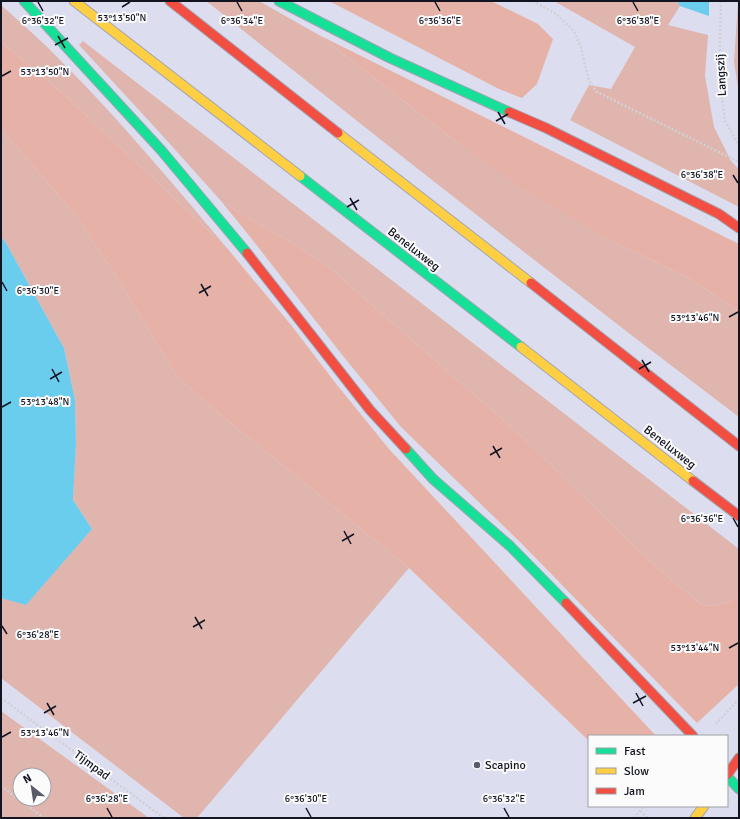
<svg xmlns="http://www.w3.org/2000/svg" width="740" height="819" viewBox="0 0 740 819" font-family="Signika,sans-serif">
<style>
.green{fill:#e0b5ae;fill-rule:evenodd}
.forest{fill:#e6b2a7}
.water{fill:#6bcded}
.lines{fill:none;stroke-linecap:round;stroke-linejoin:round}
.fast-casing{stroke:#a2a4b2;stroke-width:11}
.slow-casing{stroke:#a2a4b2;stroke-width:11}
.jam-casing{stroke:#a2a4b2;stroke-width:11}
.path{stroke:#d0d0d6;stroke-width:2.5;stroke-dasharray:2 2;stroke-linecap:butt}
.fast{stroke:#16e098;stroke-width:9}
.slow{stroke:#ffcf43;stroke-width:9}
.jam{stroke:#f24e42;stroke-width:9}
.ticks{fill:none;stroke:#131422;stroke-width:1.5}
.poi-dot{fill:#595b6a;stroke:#fbfbfb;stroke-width:1.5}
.labels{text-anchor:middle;stroke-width:4;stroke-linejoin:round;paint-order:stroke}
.street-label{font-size:12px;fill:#131422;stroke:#fbfbfb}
.poi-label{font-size:12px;fill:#131422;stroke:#fbfbfb;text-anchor:start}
.ticks-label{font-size:10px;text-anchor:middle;fill:#131422;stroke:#fbfbfb;stroke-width:4;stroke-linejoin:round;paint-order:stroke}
</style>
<rect width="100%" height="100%" fill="#dcdef0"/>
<!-- green -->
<path class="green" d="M206 1H259L319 35 459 144 614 242 687 277 739 311V417C559 281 382 141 206 1Z
M554 1H677L680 6 668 25 708 35 705 76 714 127 731 161 739 169V207L570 120 589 85 611 89 635 47Z
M738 1H739V94L734 62Z
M1 5C21 23 42 41 61 61 120 120 173 184 227 248L69 99 1 42Z
M83 41 739 549V592C731 605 717 605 703 606L656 567 519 434 323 262 221 201 161 134 79 45Z
M1 129 75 214 121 284 177 376 204 401 409 568 197 818H184L1 678V598L26 604 92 529 73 500 76 444 75 400 64 348 6 243 1 237Z
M1 711 149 818H1ZM20 775H44V799H20Z"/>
<!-- forest -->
<path class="forest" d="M329 1H491L538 24 553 39 537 84 522 98 499 89Z
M319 35 739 244V311L687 277 614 242 536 197 459 144Z
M1 42 69 99 227 248 291 325 337 385 389 449 656 736H589V741L409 568 204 401 177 376 121 284 75 214 1 129Z
M221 201 323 262 519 434 656 567 703 606C717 605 731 605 739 592V684L697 723 520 542 401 427 343 356 251 238Z"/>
<!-- water -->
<path class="water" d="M677 1H709V16L680 6Z
M1 237 6 243 64 348 75 400 76 444 73 500 92 529 26 605 1 598Z"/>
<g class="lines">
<!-- fast casing -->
<g class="fast-casing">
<path id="fast" d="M24 1 161 150 247 253
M279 1 390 58 509 112
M300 176 521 347
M406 449 433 479 510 546 566 603
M727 776 739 789"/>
</g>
<!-- slow casing -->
<g class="slow-casing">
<path id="slow" d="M74 1 300 176
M338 133 531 283
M521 347 693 481
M695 818 704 806"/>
</g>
<!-- jam casing -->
<g class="jam-casing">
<path id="jam" d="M170 1 338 133
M509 112 546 128 719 214 739 228
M247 253 370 410 406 449
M531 283 739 446
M693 481 739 516
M566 603 693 736
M727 775 739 758"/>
</g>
<!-- path -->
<path class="path" d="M533 1 556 14 574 31 581 48 589 81 597 92 739 162
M721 1 719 75 725 121 739 145
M1 698 164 818
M716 724 739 699
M1 786 44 818
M640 811 648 818
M634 818 644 806"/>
<!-- fast -->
<use href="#fast" class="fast"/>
<!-- slow -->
<use href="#slow" class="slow"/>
<!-- jam -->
<use href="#jam" class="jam"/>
</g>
<!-- ticks -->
<path class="ticks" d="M38 2 43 11M237 2 242 11M435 2 440 11M633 2 638 11M122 7 130 2M58 36 65 48M55 45 68 38M2 76 11 71M498 112 505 124M496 121 508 114M733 175 738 183M350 198 357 210M347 207 359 200M2 282 7 291M201 284 208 296M199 293 211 286M729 317 738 312M642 360 649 372M52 369 59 382M639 369 651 362M50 379 62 372M2 407 11 402M493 446 500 458M490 455 502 448M733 518 738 527M344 531 351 544M342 541 354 534M195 617 202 629M2 626 7 634M193 627 205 620M729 648 738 643M636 693 643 706M47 703 54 715M633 703 646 696M44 713 56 706M2 737 11 732M107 808 112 817M306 808 311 817M504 808 509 817"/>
<!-- markers -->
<circle class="poi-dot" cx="477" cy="765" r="4"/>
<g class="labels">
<!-- street labels -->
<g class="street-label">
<text transform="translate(721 75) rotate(-93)" y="4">Langszij</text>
<text transform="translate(414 249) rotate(38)" y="4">Beneluxweg</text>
<text transform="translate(670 447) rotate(38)" y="4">Beneluxweg</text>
<text transform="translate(92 765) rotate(36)" y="4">Tijmpad</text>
</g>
<!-- poi labels -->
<g class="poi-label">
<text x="485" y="769">Scapino</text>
</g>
</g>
<g class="ticks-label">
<text x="122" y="21">53°13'50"N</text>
<text x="43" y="24">6°36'32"E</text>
<text x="242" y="24">6°36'34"E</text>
<text x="440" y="24">6°36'36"E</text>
<text x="638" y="24">6°36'38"E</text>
<text x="45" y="75">53°13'50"N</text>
<text x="702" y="178">6°36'38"E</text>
<text x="38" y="294">6°36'30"E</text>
<text x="695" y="321">53°13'46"N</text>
<text x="45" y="405">53°13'48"N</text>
<text x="702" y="522">6°36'36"E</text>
<text x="38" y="638">6°36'28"E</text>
<text x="695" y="651">53°13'44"N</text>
<text x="45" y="736">53°13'46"N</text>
<text x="107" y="802">6°36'28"E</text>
<text x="306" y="802">6°36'30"E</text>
<text x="504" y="802">6°36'32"E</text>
</g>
<!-- border -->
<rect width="740" height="819" fill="none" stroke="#131422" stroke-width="4"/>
<!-- legend -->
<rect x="588" y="735" width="140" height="72" fill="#fbfbfb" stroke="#9e9fa4"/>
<rect x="596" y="748" width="20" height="6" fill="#16e098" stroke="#9e9fa4"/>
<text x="624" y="755" font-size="12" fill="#131422">Fast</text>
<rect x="596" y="768" width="20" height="6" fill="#ffcf43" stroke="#9e9fa4"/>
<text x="624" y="775" font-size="12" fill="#131422">Slow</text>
<rect x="596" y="788" width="20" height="6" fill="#f24e42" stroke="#9e9fa4"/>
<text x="624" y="795" font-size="12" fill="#131422">Jam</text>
<!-- north arrow -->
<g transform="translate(32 787) rotate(330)"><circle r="19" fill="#fbfbfb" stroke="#9e9fa4"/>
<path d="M0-3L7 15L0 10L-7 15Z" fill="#595b6a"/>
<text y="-6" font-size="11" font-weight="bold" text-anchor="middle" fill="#131422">N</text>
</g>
</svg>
